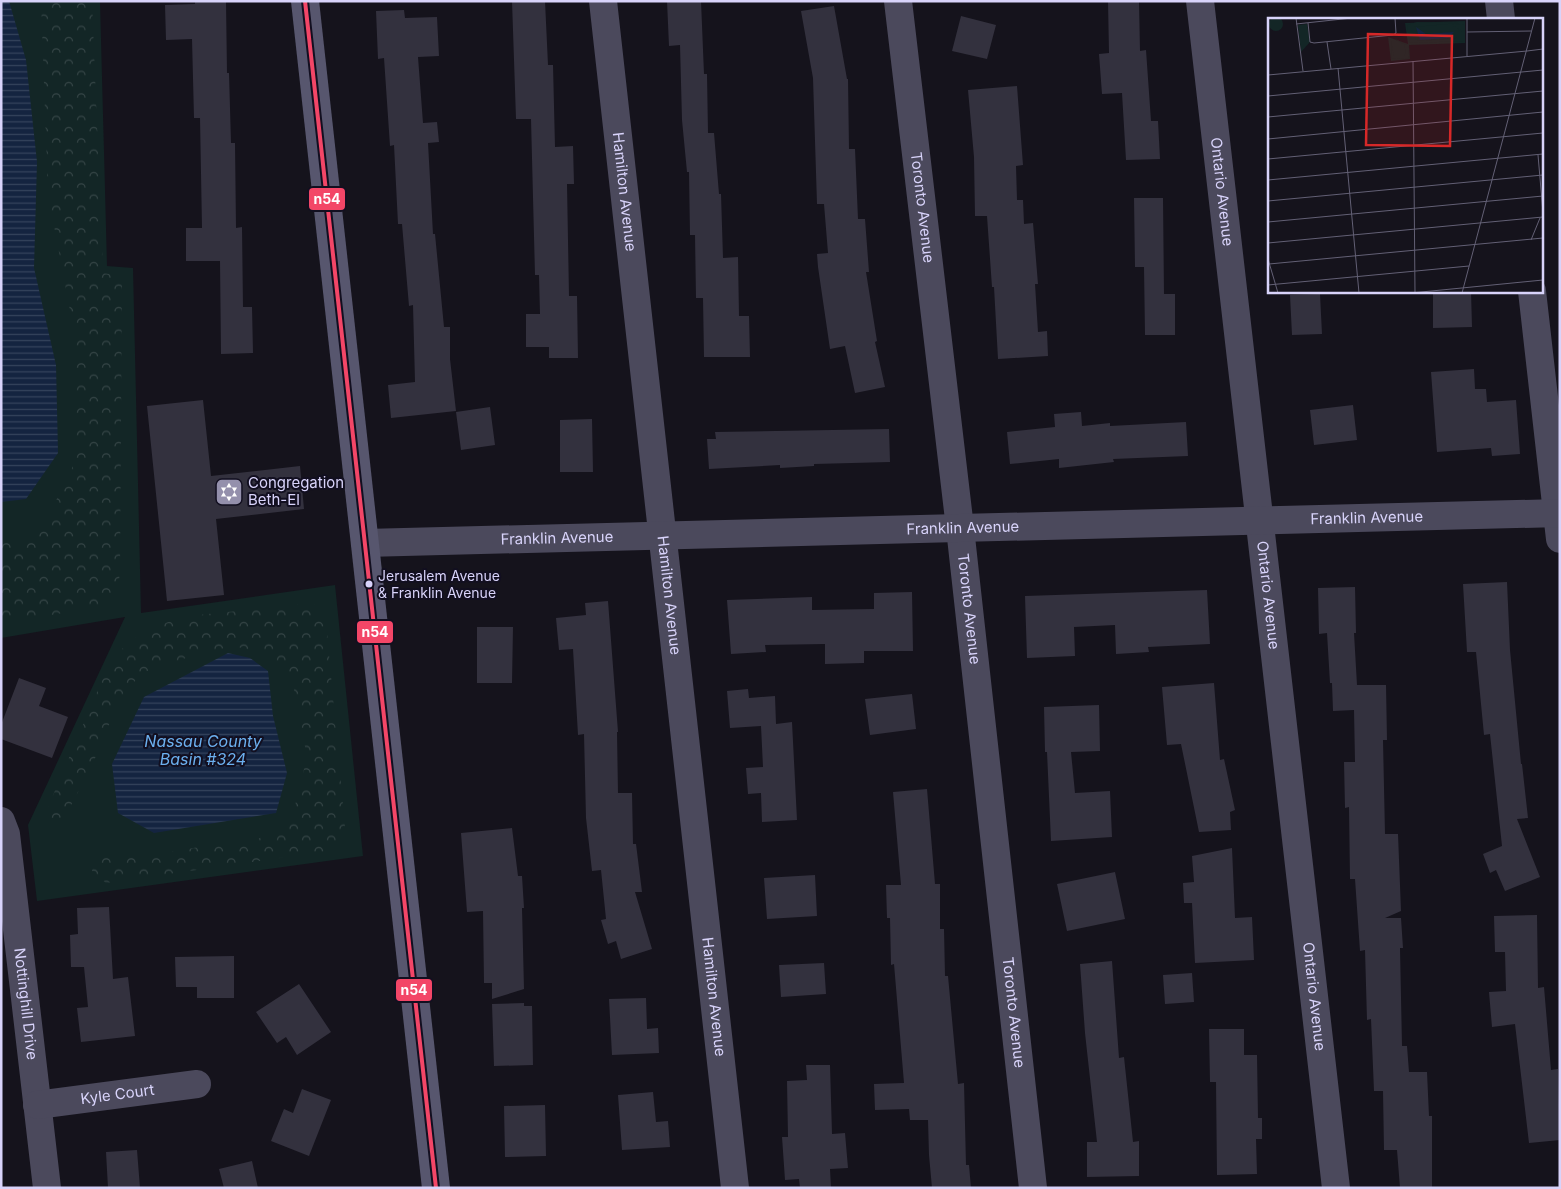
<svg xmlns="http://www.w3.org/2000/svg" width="1561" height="1189" viewBox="0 0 1561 1189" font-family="Inter,sans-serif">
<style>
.grass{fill:#132626}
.forest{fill:url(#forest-crowns)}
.water{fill:url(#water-rules)}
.building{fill:#33313e}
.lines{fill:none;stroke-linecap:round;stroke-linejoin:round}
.minor{stroke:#4b495c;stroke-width:28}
.secondary{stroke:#57566e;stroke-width:28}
.bus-1-casing{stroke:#120f20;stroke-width:8}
.bus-1{stroke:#f34667;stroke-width:4}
.bus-dot{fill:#d8d3fa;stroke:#120f20;stroke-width:2}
.labels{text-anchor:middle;stroke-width:4;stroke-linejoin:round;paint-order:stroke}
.bus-label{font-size:14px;fill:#d8d3fa;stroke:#120f20;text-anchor:start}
.street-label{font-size:15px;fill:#d8d3fa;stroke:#120f20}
.poi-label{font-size:15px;fill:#d8d3fa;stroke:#120f20;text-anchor:start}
.water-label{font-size:16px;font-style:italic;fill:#6cb0ef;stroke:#120f20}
.inset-road{fill:none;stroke:#636075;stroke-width:1}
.view{fill:#d62828;fill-opacity:0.15;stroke:#d62828;stroke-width:2.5}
.inset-edge{fill:none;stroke:#d8d3fa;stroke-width:2.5}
.line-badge{stroke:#120f20;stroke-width:2}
.badge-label{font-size:14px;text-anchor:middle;font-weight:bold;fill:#fff}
</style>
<defs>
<pattern id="forest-crowns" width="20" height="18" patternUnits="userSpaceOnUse" patternTransform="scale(1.25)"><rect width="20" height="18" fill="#132626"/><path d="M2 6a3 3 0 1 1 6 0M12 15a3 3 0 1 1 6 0" fill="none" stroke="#354546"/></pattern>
<pattern id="water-rules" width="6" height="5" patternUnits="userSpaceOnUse" patternTransform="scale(1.25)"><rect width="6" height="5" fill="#142440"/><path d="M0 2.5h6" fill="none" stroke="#35435c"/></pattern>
</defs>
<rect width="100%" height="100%" fill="#15131c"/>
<!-- grass -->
<path class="grass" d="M1 1H100L107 266 133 268 141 613 335 585 363 856 37 901 28 825 125 617 1 638Z"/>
<!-- forest -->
<path class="forest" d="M41 1H92L103 273 122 276 120 572 117 596 102 606 1 624V542L36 541 75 462V337L48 194Z
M312 603 325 611 346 838 338 848 322 852 106 883 92 871 94 859 123 852 159 854 199 847 255 841 292 818 307 757 292 679 266 654 234 646 198 654 141 673 118 703 93 763 65 817 42 821 109 664 123 648 148 628 189 616Z"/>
<!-- water -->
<path class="water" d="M1 1H9L26 60 37 162 34 268 56 365 58 453 26 499 1 502Z
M228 653 250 658 268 671 273 716 287 773 276 813 154 833 118 813 112 764 144 697Z"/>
<!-- building -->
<path class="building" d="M195 1H226L227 73H229L231 143H235L236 228 242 227 243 307H252L253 353 221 354 220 261H186V228H202L200 118H194L192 39 166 40 165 5 195 4Z
M512 1H545L548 65H553L555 147 573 146 574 184H567L569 296H577L578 358H549V347H526V314H540L539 275H535L531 119H516Z
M667 1H701L704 74H707L708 133H714L719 194H721L723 258 738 257 739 316H749L750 357H704L703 298H696L695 235H690L689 172H687L682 120 680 45 669 46Z
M1108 1H1139L1140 51 1146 50 1151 121H1158L1160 159 1126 160 1122 93 1102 94 1099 54 1109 53Z
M834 6 847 79H848L849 149H855L858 219H865L869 272H866L877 341 875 342 885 387 855 393 845 346 830 349 818 267 817 254 828 253 824 204H817L813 78 801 11Z
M404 10 405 18 437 17 439 56 418 57 423 123 437 122 439 142 428 143 433 234H435L444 327H450V359L456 411 391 418 388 385 415 382 413 305 409 306 402 224H398L394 145 390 146 384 58 378 59 376 11Z
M961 16 996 25 987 59 952 51Z
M1017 86 1023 165 1016 166 1017 200H1023L1024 224 1033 223 1038 284H1035L1038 332 1047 331 1048 356 998 359 994 287H992L987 216H975L974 157 968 90Z
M1134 198H1163L1164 294H1175V335H1145L1144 267H1135Z
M1433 291H1471L1472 327 1433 328Z
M1320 294 1322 334 1292 335 1290 295Z
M1474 369 1475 389H1486L1487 402 1516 400 1520 454 1492 456 1491 448 1437 452 1431 372Z
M203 400 211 476 300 466 304 509 216 519 224 595 167 601 147 406Z
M1353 405 1357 440 1314 445 1310 410Z
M490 407 495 445 461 450 456 412Z
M1081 412 1082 426 1110 423V426L1186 422 1188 456 1113 459 1114 462 1059 468V459L1010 464 1007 432 1055 427 1054 414Z
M592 419 593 472H560V420Z
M889 429 890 462 814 464V466L780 468V465L709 469 707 439H716L715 432Z
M1507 582 1510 650 1521 764H1522L1528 818 1517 819 1540 877 1505 891 1496 870 1490 873 1483 854 1502 846 1490 734 1484 735 1476 652H1467L1463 584Z
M1355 587 1356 633H1354L1357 685H1386L1387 740H1383L1385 834H1398L1401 911 1385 918H1401L1403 948H1400L1402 1046H1407L1409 1072H1427L1429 1116H1432V1188H1400L1397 1150H1384L1383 1091H1374L1371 1019 1367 1020 1365 950 1360 951 1355 879H1350L1349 807 1345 808 1344 762H1355L1354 710 1333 711 1332 683H1330L1327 633 1319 634 1318 588Z
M1207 590 1210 644 1148 647 1149 652 1116 654 1115 625 1074 627 1075 656 1027 658 1025 596Z
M912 592 913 651H864V663L825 664V644L765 645 766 652 731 654 727 600 812 597V610L874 609V593Z
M608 601 618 732H617L618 793H632L633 844H636L642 892H635L652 949 621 959 616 941 608 944 601 920 606 919 601 870 592 871 586 818 584 734 578 735 573 649 559 650 556 618 586 615 585 603Z
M477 627H513L512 683H477Z
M19 678 46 688 39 706 68 717 52 758 1 739V725Z
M1214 683 1220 760 1224 759 1235 810 1230 812 1231 830 1199 832 1181 744 1167 745 1162 687Z
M748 689 749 698 775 696 776 724 792 722 797 820 762 822 761 793 748 794 746 768 763 767 761 726 730 728 727 691Z
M912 694 916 729 870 735 865 699Z
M1099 705 1100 751 1071 752 1075 793 1110 791 1112 837 1051 841 1047 752H1045L1044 707Z
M927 789 935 884H940V929H944L945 976H948L958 1084 964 1083 966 1165H969L971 1188H932L929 1155 928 1120H910L909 1109 875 1110 874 1084 904 1083 894 964 891 965 890 918H887L886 885H901L893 792Z
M512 828 518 876H522L524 908H522L524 989 492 999V983H484L483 911 467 912 461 833Z
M1232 848 1235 918 1252 917 1254 960 1195 963 1192 903H1184L1183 883 1194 882 1192 856Z
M1115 872 1125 919 1067 931 1057 884Z
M815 875 817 916 767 919 764 878Z
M109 907 113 979 128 977 135 1036 81 1042 77 1008 88 1007 84 967H71L70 935 78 934 77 908Z
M1537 915 1538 988 1544 987 1551 1070 1558 1069 1560 1140 1529 1143 1515 1024 1492 1027 1489 992 1506 991 1505 952H1495L1494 916Z
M234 956V998H197V987H176L175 957Z
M1112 961 1119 1058 1124 1057 1133 1142 1139 1141V1176L1087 1177V1142H1097L1085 1033 1080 964Z
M824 963 826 994 781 997 779 965Z
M1192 973 1194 1002 1165 1004 1163 975Z
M299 984 331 1032 297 1055 286 1037 277 1043 256 1012Z
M646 998 647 1029 658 1028 659 1053 612 1055 609 999Z
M524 1003V1006H532L533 1065 494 1066 492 1004Z
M1209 1029H1244V1055H1257L1258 1118H1262V1139H1256L1257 1174 1217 1175 1216 1082H1210Z
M806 1065H830L832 1134 845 1133 848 1168 830 1169 831 1188H800L799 1179 785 1180 782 1137H788L787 1081 807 1080Z
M302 1089 331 1100 309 1156 271 1141 284 1109 293 1113Z
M653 1092 656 1122 668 1121 670 1147 622 1150 618 1095Z
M545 1105 546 1156 505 1157 504 1106Z
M137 1150 140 1188H108L106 1152Z
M252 1161 258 1188H224L219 1169Z"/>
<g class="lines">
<!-- minor -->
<g class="minor">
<path id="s1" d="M603 1 735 1188"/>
<path id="s2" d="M898 1 960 528 1033 1188"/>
<path id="s3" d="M1200 1 1336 1188"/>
<path d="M1499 1 1501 19"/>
<path d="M1532 291 1560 539"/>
<path id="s4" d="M365 543 1560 513"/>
<path id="s5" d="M1 821 6 834 47 1188"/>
<path id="s6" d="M37 1105 197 1084"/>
</g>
<!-- secondary -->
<path class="secondary" d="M305 1 436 1188"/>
<!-- bus-1 casing -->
<g class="bus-1-casing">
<path id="bus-1" d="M305 1 436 1188"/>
</g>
<!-- bus-1 -->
<use href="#bus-1" class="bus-1"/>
</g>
<!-- icons -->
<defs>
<g id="synagogue-square" transform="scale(1.4375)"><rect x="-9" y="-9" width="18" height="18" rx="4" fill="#9490ac" stroke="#120f20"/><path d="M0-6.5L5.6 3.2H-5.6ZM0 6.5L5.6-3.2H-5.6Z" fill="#fff"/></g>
</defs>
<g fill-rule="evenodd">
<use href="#synagogue-square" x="229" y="492"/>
</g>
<!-- markers -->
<circle class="bus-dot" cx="369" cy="584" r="4.5"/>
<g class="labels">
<!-- bus labels -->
<g class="bus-label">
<text x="378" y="581">Jerusalem Avenue<tspan x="378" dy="17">&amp; Franklin Avenue</tspan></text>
</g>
<!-- street labels -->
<g class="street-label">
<text dy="5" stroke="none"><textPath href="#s1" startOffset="192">Hamilton Avenue</textPath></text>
<text dy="5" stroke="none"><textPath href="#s3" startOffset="192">Ontario Avenue</textPath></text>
<text dy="5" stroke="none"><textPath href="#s2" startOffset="208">Toronto Avenue</textPath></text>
<text dy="5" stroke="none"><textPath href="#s4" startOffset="1002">Franklin Avenue</textPath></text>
<text dy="5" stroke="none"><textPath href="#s4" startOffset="598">Franklin Avenue</textPath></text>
<text dy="5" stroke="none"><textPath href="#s4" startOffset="192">Franklin Avenue</textPath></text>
<text dy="5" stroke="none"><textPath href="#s3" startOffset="598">Ontario Avenue</textPath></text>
<text dy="5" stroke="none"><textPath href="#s1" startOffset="598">Hamilton Avenue</textPath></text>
<text dy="5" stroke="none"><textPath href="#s2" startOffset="612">Toronto Avenue</textPath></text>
<text dy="5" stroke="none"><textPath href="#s1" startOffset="1002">Hamilton Avenue</textPath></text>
<text dy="5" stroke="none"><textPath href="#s3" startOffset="1002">Ontario Avenue</textPath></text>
<text dy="5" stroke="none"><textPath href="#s5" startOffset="185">Nottinghill Drive</textPath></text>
<text dy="5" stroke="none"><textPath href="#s2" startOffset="1018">Toronto Avenue</textPath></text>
<text dy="5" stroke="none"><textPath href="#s6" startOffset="81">Kyle Court</textPath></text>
</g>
<!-- poi labels -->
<g class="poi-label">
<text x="248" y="488">Congregation<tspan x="248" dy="17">Beth-El</tspan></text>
</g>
<!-- water labels -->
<g class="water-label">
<text x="203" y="747">Nassau County<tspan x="203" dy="18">Basin #324</tspan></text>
</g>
</g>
<!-- overview -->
<g transform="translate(1268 18)">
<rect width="275" height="275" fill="#15131c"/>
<path d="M1 6a7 7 0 1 1 14 0a7 7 0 1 1-14 0ZM197 3V25L141 27 142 41 123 43 120 19 140 26 137 5Z" fill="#132626"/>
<path d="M149 4 191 5 146 9V20L151 23 188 20 194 13 184 7 196 6V23L142 25 139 7ZM126 20 140 28 141 40 124 41 123 23 126 38H136L138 34 136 27Z" fill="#132626"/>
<path d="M39 6 42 24 33 34 30 7Z" fill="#132626"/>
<path d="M148 9 158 16 186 14 180 20 152 22Z" fill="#142440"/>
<path class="inset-road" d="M28 0 35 53M199 0V38M40 5 42 24 46 25 125 17 128 15 127 0M28 6 84 0M199 14 263 13M59 24 63 51M259 33 275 31M145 43 147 275M70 50 91 275M0 57 259 33M0 78 275 52M0 99 275 73M0 121 275 94M270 137 275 195M0 141 275 115M0 162 275 136M0 183 275 157M0 204 275 178M263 222 272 200M0 225 275 199M0 241 10 275M1 246 275 220M0 267 201 248M143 275 275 262M194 275 267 0"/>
<path class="view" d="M100 16 184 18 182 128 98 127Z"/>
<rect width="275" height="275" class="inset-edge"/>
</g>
<g class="line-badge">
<rect x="308" y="187" width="38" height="24" rx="5" fill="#f34667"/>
<rect x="356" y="620" width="38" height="24" rx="5" fill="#f34667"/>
<rect x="395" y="978" width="38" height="24" rx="5" fill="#f34667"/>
</g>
<g class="badge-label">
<text x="327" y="204">n54</text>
<text x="375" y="637">n54</text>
<text x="414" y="995">n54</text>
</g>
<!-- border -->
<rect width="1561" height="1189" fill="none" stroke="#d8d3fa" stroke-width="5"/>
</svg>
